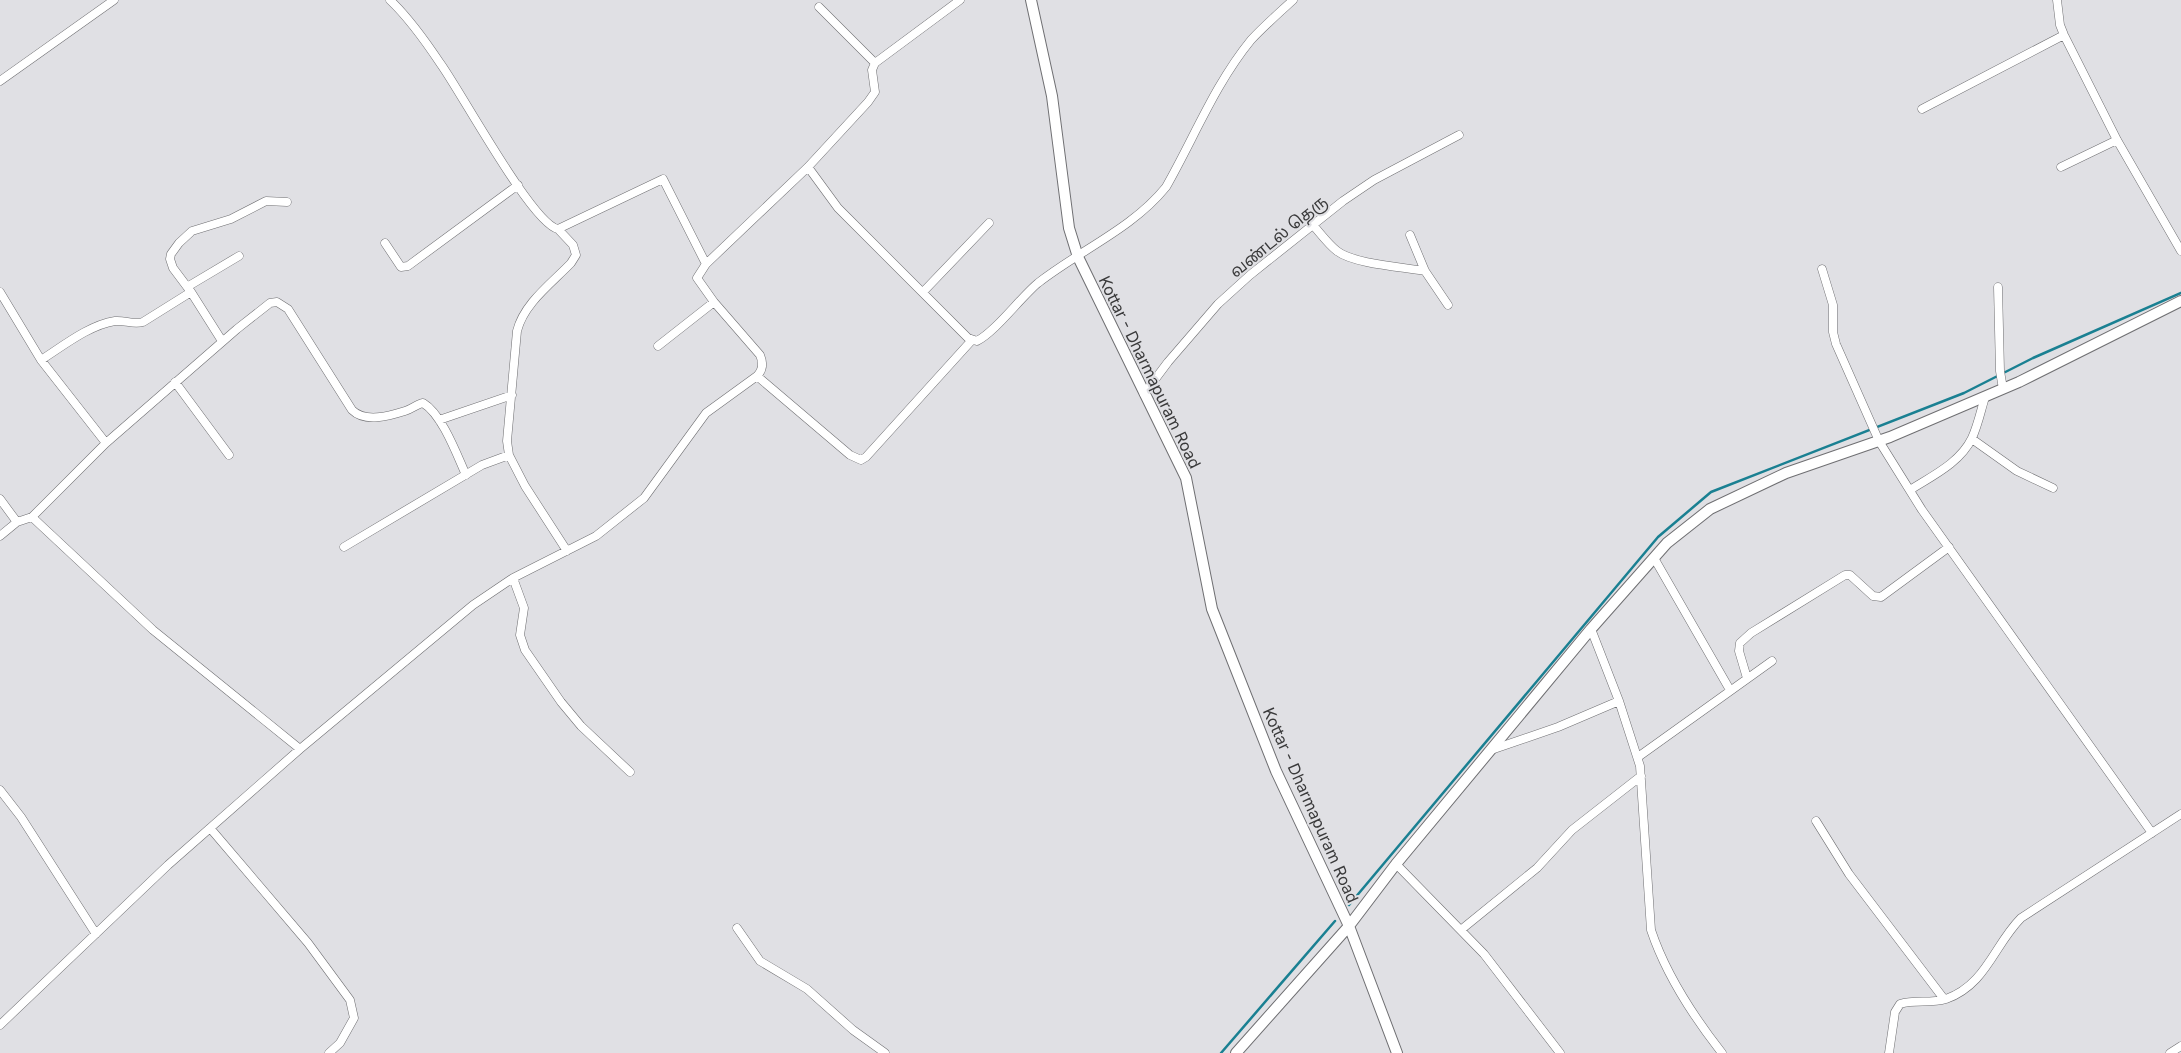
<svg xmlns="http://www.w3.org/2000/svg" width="2181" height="1053" viewBox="0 0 2181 1053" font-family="Inter,'Noto Sans Tamil',sans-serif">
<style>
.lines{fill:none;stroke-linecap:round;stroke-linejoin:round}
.stream{stroke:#1a8092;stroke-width:2.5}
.street-casing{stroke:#6f6f72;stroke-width:9}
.secondary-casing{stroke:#6f6f72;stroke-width:12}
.street{stroke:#fff;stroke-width:8}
.secondary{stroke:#fff;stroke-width:10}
.labels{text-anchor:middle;stroke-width:4;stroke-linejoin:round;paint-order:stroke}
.street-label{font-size:16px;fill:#3a3a3b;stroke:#e0e0e4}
</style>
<rect width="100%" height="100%" fill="#e0e0e4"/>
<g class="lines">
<!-- stream -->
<path class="stream" d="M1349 905 1658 537 1711 492 1964 393 2033 358 2181 293
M1221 1053 1335 921"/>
<!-- street casing -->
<g class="street-casing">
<path id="street" d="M390 0C409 18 426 42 440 63 460 90 532 224 558 229L663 179 706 264
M2057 0 2060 25 2064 35 2117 140 2181 251
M819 7 875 63
M0 81 114 0
M1922 109 2064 35
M808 167 838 208 968 338 977 341C996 331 1020 298 1038 283 1080 250 1132 229 1166 187 1194 138 1215 84 1251 40 1264 26 1279 13 1293 0
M2061 167 2117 140
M1313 225C1320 233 1328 244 1337 251 1354 264 1403 267 1425 271
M558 229 573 245 576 255 571 263C552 283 524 303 517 331L507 441 509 455 525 486 567 551
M1410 235 1425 271 1448 305
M385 243 401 267 408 266 518 185
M1822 269 1833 305V332L1836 344 1879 441 1922 510 2152 833
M187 287 239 256
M1998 287 2000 371 2003 389
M0 292 41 360 106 443
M923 292 989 223
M222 341 191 292 173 268 170 259 171 254 179 243 192 231 231 219 266 201 287 202
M658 346 714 302
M41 360C63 346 89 325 115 321 125 320 133 325 143 322L191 292
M757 376 850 455 861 460 866 457 972 340
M175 382 229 455
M1144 394 1168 362 1218 304 1250 275 1343 201 1374 180 1459 135
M439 420 512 395
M1972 439 2017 471 2053 488
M1910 490C1932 476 1960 463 1972 438 1978 425 1981 410 1985 397
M0 499 17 522 32 517 153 630 300 749
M32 517 106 443 237 329 270 303 277 302 288 309 352 410C365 423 389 416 405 411 412 409 417 404 423 403 442 414 457 455 466 475
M0 536 17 522
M344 547 482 465 509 455
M1654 558 1730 690
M513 578 524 608 520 635 525 650 561 702 581 726 630 772
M1591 629 1619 701 1640 766 1651 930C1666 975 1693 1016 1722 1053
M1747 678 1739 651 1740 643 1751 633 1845 575H1850L1873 596 1881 597 1949 547
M1491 750 1558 727 1619 701
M1638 757 1772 661
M0 790 21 817 96 934
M1816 821 1849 874 1944 999
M210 828 308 943 350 1000 354 1018 340 1043 329 1053
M1396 864 1484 954 1560 1053
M737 928 760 961 807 989 853 1030 885 1053
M1462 929 1537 868 1572 830 1641 776
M0 1025 168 865 300 749 473 605 513 578 596 536 644 498 706 413 757 376C763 370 763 362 760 355L714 302 697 278 706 264 808 167 868 102 875 92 872 70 875 63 960 0
M1889 1053 1895 1012 1900 1004C1915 999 1930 1004 1946 999 1986 985 1994 945 2021 918L2181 814
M2170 1053 2181 1046"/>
</g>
<!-- secondary casing -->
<g class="secondary-casing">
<path id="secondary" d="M1031 0 1052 96 1069 228 1078 257 1186 478 1212 609 1276 771 1349 926 1397 1053
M1236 1053 1349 926 1396 864 1591 629 1667 543 1710 509 1786 473 1890 437 2019 382 2181 301"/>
</g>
<!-- street -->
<use href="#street" class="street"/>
<!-- secondary -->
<use href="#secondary" class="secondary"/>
</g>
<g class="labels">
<!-- street labels -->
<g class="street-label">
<text transform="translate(1278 236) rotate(-39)" y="6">வண்டல் தெரு</text>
<text transform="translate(1150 372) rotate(64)" y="6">Kottar - Dharmapuram Road</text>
<text transform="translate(1311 805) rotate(66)" y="6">Kottar - Dharmapuram Road</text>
</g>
</g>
</svg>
